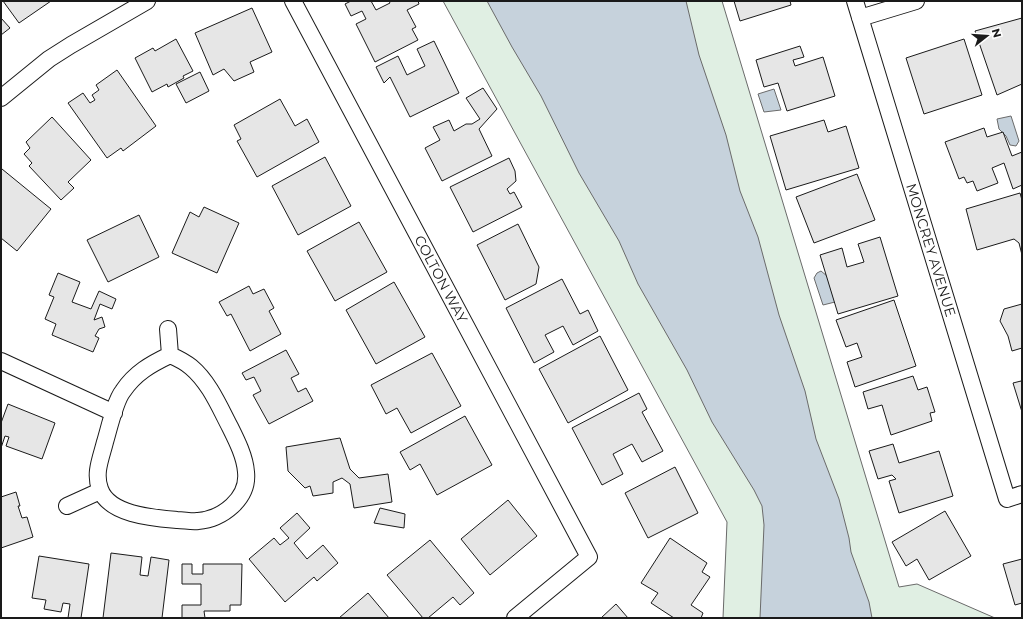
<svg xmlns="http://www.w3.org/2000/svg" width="1023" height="619" viewBox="0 0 1023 619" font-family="Montserrat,sans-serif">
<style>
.green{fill:#e0efe3;stroke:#6a6a6a}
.water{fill:#c6d2dc;stroke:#6a6a6a}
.building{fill:#e6e6e6;stroke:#1a1a1a}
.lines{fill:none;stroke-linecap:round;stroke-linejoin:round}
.street-casing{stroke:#1a1a1a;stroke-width:18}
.street{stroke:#fff;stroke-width:16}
.labels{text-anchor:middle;stroke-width:3;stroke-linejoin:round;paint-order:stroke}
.street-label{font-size:14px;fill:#1a1a1a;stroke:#fff}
</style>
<rect width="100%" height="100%" fill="#fff"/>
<!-- green -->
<path class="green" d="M443 1H722L899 587 917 584 995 618H723L727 522Z"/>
<!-- water -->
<path class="water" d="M487 1H686L699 55 726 135 740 191 758 237 779 315 805 391 816 439 839 499 849 538 851 552 869 602 872 618H760L764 525 762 506 754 490 712 422 687 370 638 284 619 241 579 173 541 96 512 47Z
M774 89 781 110 764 112 758 94Z
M1011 116 1019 141 1016 146 1010 145 1006 136 999 129 997 119Z
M821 271 827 276 835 302 823 305 814 278 817 273Z"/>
<!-- building -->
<path class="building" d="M3 1H51L19 23Z
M351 1H371L376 10 390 3 389 1H418L419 4 407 10 416 27 412 29 418 40 375 62 356 24 366 19 362 11 351 16 345 4Z
M734 1H790L791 5 740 21Z
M252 8 272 52 250 62 254 72 234 81 224 69 213 75 195 33Z
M1 18 10 28 1 35Z
M1022 18V84L997 95 975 31Z
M176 39 193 71 183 76 184 78 168 87 167 84 152 92 135 58 153 48 155 51Z
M964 39 982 95 924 114 906 58Z
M434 41 459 93 410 117 390 77 384 83 376 67 398 56 407 75 425 66 417 49Z
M800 46 804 57 793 60 795 66 823 57 835 96 787 111 778 83 764 87 756 60Z
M117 70 156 126 123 151 121 148 107 158 68 103 83 93 90 103 95 100 92 95 99 90 96 85Z
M200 72 209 91 186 103 176 84Z
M483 88 497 109 479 129 492 156 442 181 425 148 440 140 433 127 449 120 454 131 466 124H472L480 119 466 98Z
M280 99 295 126 307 119 319 142 257 177 237 141 241 139 234 125Z
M52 117 91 160 68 182 74 188 61 200 29 166 32 163 24 154 30 148 26 142Z
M824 120 828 132 846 126 859 168 786 190 770 136Z
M984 128 987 137 1003 132 1012 156 1022 152V185L1013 189 1004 163 992 168 998 183 977 191 973 181 967 183 964 177 959 179 945 142Z
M325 157 351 206 298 235 272 186Z
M509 158 515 171 516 181 507 189 510 194 514 192 522 207 473 232 450 187Z
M1 169H2L51 209 17 251 1 238Z
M857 174 875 220 814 243 796 197Z
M1020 193 1022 200V255L1019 243 1014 239 977 250 966 209Z
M204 207 239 223 217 273 172 253 190 212 199 217Z
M139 215 159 257 108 282 87 240Z
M359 222 387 272 335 301 307 251Z
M518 224 539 267 536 284 505 300 477 245Z
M880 237 898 296 838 314 820 255 842 248 847 267 864 262 858 244Z
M58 273 80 282 72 302 91 309 99 291 116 299 112 309 100 304 94 320 102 317 105 327 99 329 95 336 99 338 93 352 52 335 56 324 45 319 54 297 49 295Z
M562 279 580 314 588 310 598 331 573 345 563 326 545 335 554 352 534 363 506 308Z
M394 282 425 337 376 364 346 310Z
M249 286 253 294 264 289 274 308 269 311 281 334 250 351 231 314 227 316 219 302Z
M894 300 916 366 855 387 847 362 862 357 857 343 846 347 836 320Z
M1022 304V348L1012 351 1008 336 1000 321 1004 309Z
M600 336 628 390 568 423 539 369Z
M286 350 299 374 291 378 298 392 306 388 313 401 269 424 253 395 261 391 254 377 246 380 242 373Z
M432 353 461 406 411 433 397 408 386 414 371 385Z
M913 376 918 390 927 387 935 412 930 413 932 421 891 435 882 405 868 409 863 392Z
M1021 381 1022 383V412L1013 383Z
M639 393 647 409 642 412 663 451 642 462 632 444 613 454 623 474 602 485 572 428Z
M8 404 55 423 42 459 6 446 9 437 5 436 1 448V423Z
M465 416 492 465 437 495 420 464 410 470 400 452Z
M340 438 350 469 359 478 388 474 392 502 354 508 350 484 342 478 333 482V493L313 496 310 486 305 488 288 471 286 447Z
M893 444 899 463 939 451 953 496 899 513 889 481 896 479 892 475 878 479 869 451Z
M675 467 698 513 648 538 625 493Z
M16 492 20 506H18L22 518 27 517 33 537 1 548V497Z
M508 500 537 536 490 575 461 539Z
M380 508 405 514 404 528 374 523Z
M945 511 971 556 929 580 917 559 906 566 892 542Z
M297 513 310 528 294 543 307 559 323 545 338 563 317 581 314 577 285 602 249 559 274 538 280 545 289 538 280 528Z
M670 538 707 563 702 572 710 577 691 605 703 613 701 618H674L651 603 658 593 641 583Z
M430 540 474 593 460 605 453 597 428 618H423L387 575Z
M111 553 142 557 140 575 148 576 151 557 169 560 162 618H103Z
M39 556 89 564 81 618H68L70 604 63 603 61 612 44 609 46 600 32 598Z
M1022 559V603L1015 605 1003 564Z
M182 564H192V574H203V564H242L241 605H230V611H204L205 618H182V605H201V584H182Z
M368 593 389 618H339Z
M616 604 628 618H601Z"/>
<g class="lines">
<!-- street casing -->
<g class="street-casing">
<path id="street" d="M293 1 589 557 515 618
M855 1 1007 499 1022 494
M860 18 916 1
M1 98 49 59 71 45 147 1
M168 329 170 355
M170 355C177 358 185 362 191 367 209 382 219 406 230 427 237 441 245 457 246 472 249 499 222 519 198 521 192 522 184 520 177 520 154 518 109 515 100 489 94 473 101 458 105 442 109 429 115 401 123 391 135 373 151 364 170 355Z
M1 361 114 413
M67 506 100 491"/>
</g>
<!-- street -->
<use href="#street" class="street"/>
</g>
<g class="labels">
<!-- street labels -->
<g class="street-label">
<text transform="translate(931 250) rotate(73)" y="5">MONCREY AVENUE</text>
<text transform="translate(441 279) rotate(62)" y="5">COLTON WAY</text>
</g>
</g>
<!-- border -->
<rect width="1023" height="619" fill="none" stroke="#1a1a1a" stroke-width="4"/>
<!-- north arrow -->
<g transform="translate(987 36) rotate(73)" stroke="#ffffff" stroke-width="3" paint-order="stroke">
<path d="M0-3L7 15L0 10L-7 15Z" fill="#1a1a1a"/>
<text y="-6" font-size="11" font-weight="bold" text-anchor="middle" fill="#1a1a1a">N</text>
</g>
</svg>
